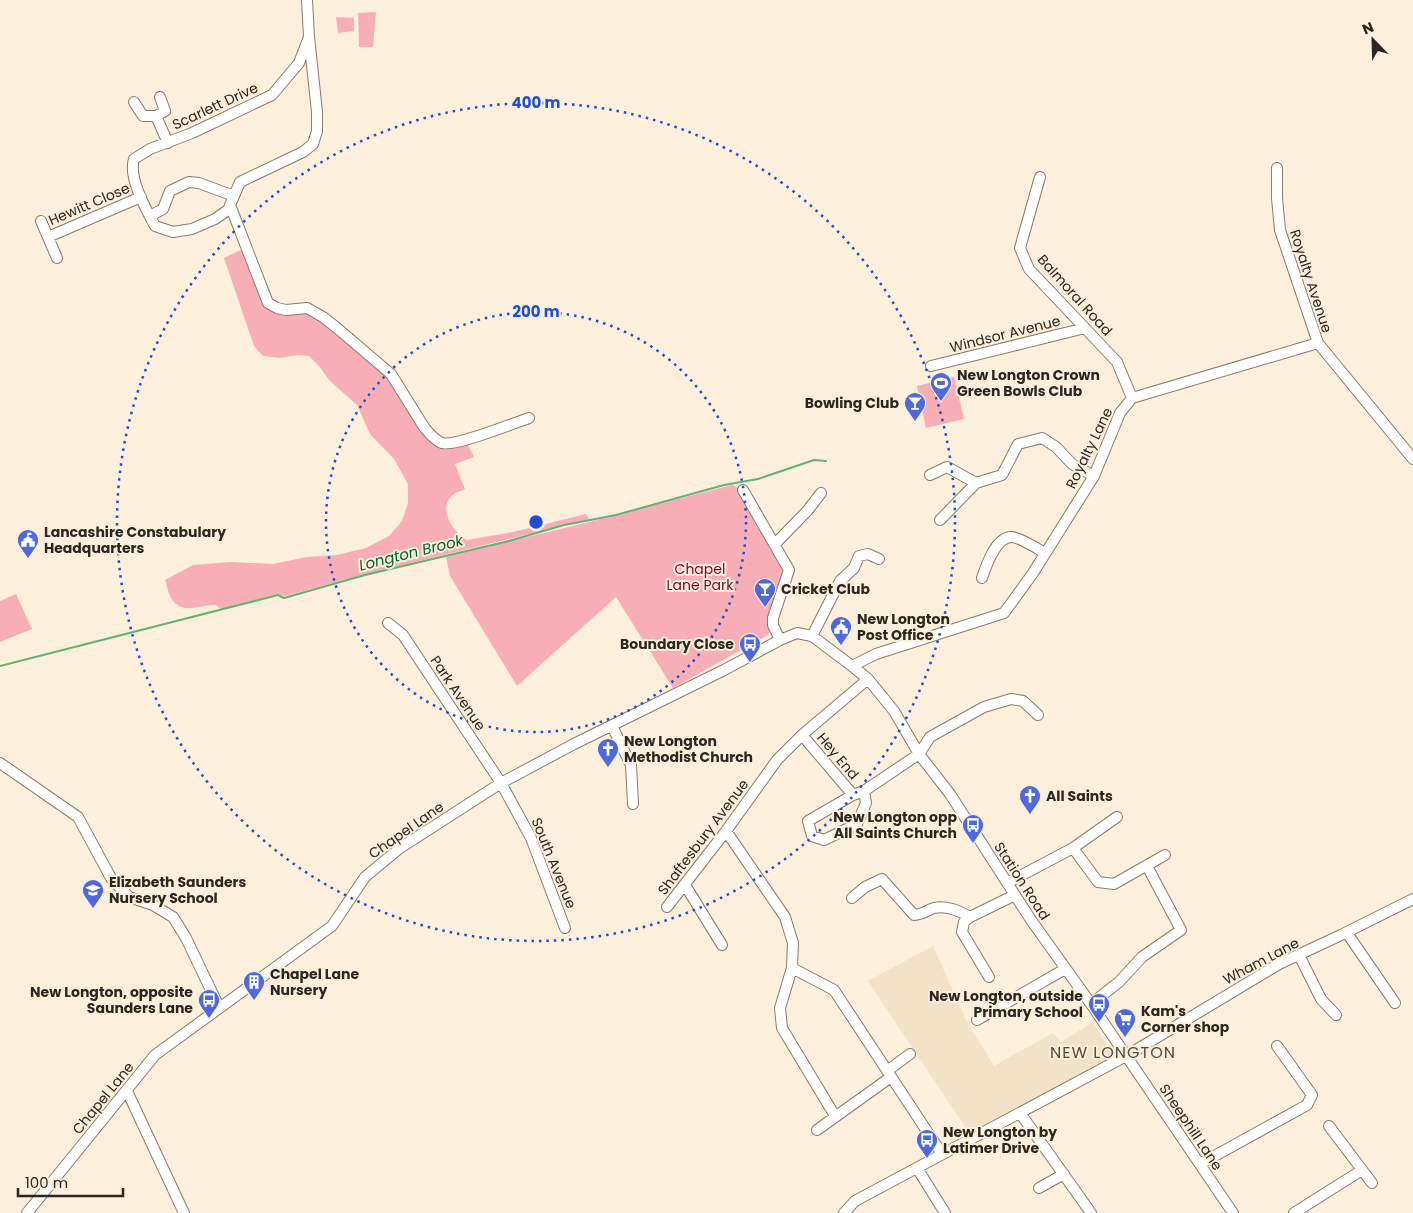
<svg xmlns="http://www.w3.org/2000/svg" width="1413" height="1213" viewBox="0 0 1413 1213" font-family="Poppins,sans-serif">
<style>
.built{fill:#f2e2c7}
.green{fill:#f8aeb6}
.lines{fill:none;stroke-linecap:round;stroke-linejoin:round}
.stream{stroke:#63b373;stroke-width:2}
.minor-casing{stroke:#887d6b;stroke-width:12}
.minor{stroke:#fff;stroke-width:10}
.ring{fill:none;stroke:#1d4ed8;stroke-width:2.5;stroke-dasharray:2.5 5}
.labels{text-anchor:middle;stroke-width:4;stroke-linejoin:round;paint-order:stroke}
.street-label{font-size:14px;fill:#2b261f;stroke:#fcefdb}
.poi-label{font-size:14px;font-weight:bold;fill:#2b261f;stroke:#fcefdb;text-anchor:start}
.park-label{font-size:14px;fill:#7f002b;stroke:#fcefdb}
.water-label{font-size:15px;font-style:italic;fill:#046429;stroke:#fcefdb}
.quarter-label{font-size:16px;letter-spacing:1px;fill:#554b3a;stroke:#fcefdb}
.centre{fill:#1d4ed8;stroke:#fcefdb;stroke-width:2.5}
.ring-label{font-size:15px;text-anchor:middle;font-weight:bold;fill:#1d4ed8;stroke:#fcefdb;stroke-width:4;stroke-linejoin:round;paint-order:stroke}
</style>
<rect width="100%" height="100%" fill="#fcefdb"/>
<!-- built -->
<path class="built" d="M933 946 966 1020 994 1066 1053 1033 1061 1042 1093 1022 1114 1057 970 1134 868 981Z"/>
<!-- green -->
<path class="green" d="M376 12 373 47H359L358 13Z
M336 17 354 18V31L338 33Z
M243 249 265 302 309 311 389 375 430 439 465 443 468 445 474 457 455 464 465 489C462 491 456 492 454 494 436 507 453 533 467 540L513 532 586 514 589 519C488 545 386 568 285 596L278 594 221 609 216 605C203 604 184 614 174 602 169 597 167 586 165 580L193 565 230 562 273 564 307 557 337 555 366 548 389 536 402 521 408 503V484L394 459 370 434 357 405 330 381 319 366 309 356 298 355 280 358 263 356 254 346 224 258Z
M954 377 964 419 926 428 917 386Z
M732 485 743 490 786 563 773 625 768 635 673 688 616 597 517 686 450 576 446 557 597 520Z
M16 594 32 629 0 642V601Z"/>
<g class="lines">
<!-- stream -->
<path class="stream" d="M0 666 278 595 284 598 365 575 509 541 564 525 616 515 724 485 758 479 814 460 826 461"/>
<!-- minor casing -->
<g class="minor-casing">
<path id="minor" d="M307 0 309 37 317 112V131L313 144 303 152 240 182 228 210 215 219 192 229 173 232 155 226C146 209 128 178 134 159L150 149 192 133 272 95 299 63 309 37
M160 97 165 111 156 116 168 143
M134 102 143 116H156
M1277 168V198L1280 230 1318 343 1413 459
M1040 177 1020 248 1029 269 1117 362 1132 398
M230 205 268 303 277 308 286 310 307 308 323 317 337 328 391 374 424 427C429 433 434 440 442 443 455 447 514 423 529 418
M150 216 163 209 170 191 189 182 199 183 234 196
M41 221 57 258
M48 237 141 197
M931 366 1085 328
M930 475 947 467 976 483
M743 490 789 570 773 618V625L780 640
M940 520 976 483 1002 475 1018 444 1042 438 1056 447 1072 464 1094 476
M775 544 808 510 821 493
M982 578C986 566 995 539 1010 537 1018 536 1038 549 1045 553
M388 623 403 635 501 783 531 838 565 928
M812 636 840 581 854 568 859 556 868 554 879 559
M852 666 876 654 1004 613 1033 573 1094 476 1120 413 1132 398 1318 343
M612 726 631 765 633 804
M802 735 853 795
M0 763 78 817 111 878 129 897 153 905 173 917 186 938 219 1007
M864 791 866 803 857 824 824 840 812 836 808 821 853 795 864 791 919 754 930 737 984 707 1011 699 1023 701 1038 715
M726 831 785 917 793 943 792 968 780 1008 782 1028 835 1116
M1073 848 1098 882 1114 884 1165 855
M1007 883 1073 848 1117 817
M685 885 722 945
M852 898 865 887 882 879 914 915C922 915 927 910 934 908 947 905 959 911 970 917L1015 895
M667 907 726 831 777 760 802 735 868 679
M970 917 964 922 962 932 989 977
M1347 933 1395 1003
M1299 955 1321 999 1336 1015
M792 968 834 990 942 1154
M1091 1004 1119 982 1142 957 1181 930 1147 866
M977 1020 1065 969
M887 1071 910 1054
M127 1091 184 1213
M1020 1113 1091 1213
M1329 1126 1372 1183
M817 1130 891 1077
M1200 1164 1307 1105 1312 1095 1277 1046
M917 1168 945 1213
M1039 1188 1064 1174
M27 1213 155 1055 332 926 365 877 400 848 501 783 574 744 724 670 780 640 797 633 812 636 852 666 868 679 894 711 919 754 950 794 1031 920 1091 1004 1233 1213
M844 1213 855 1201 1126 1056 1279 964 1341 935 1413 899
M1294 1213 1362 1170"/>
</g>
<!-- minor -->
<use href="#minor" class="minor"/>
</g>
<!-- distance rings -->
<g class="ring">
<circle cx="536" cy="522" r="210"/>
<circle cx="536" cy="522" r="419"/>
</g>
<!-- icons -->
<defs>
<g id="stadium-pin" transform="scale(1.125)"><path d="M0 17L-7.5 6A9.5 9.5 0 1 1 7.5 6Z" fill="#4e69de" stroke="#fcefdb"/><path d="M0-5a6.5 5 0 1 0 0 10a6.5 5 0 1 0 0-10ZM-3.5-1.8h7v3.6h-7Z" fill="#fff"/></g>
<g id="bar-pin" transform="scale(1.125)"><path d="M0 17L-7.5 6A9.5 9.5 0 1 1 7.5 6Z" fill="#4e69de" stroke="#fcefdb"/><path d="M-6-5H6L.8 .8V4.5H3.5V6h-7V4.5H-.8V.8Z" fill="#fff"/></g>
<g id="civic-pin" transform="scale(1.125)"><path d="M0 17L-7.5 6A9.5 9.5 0 1 1 7.5 6Z" fill="#4e69de" stroke="#fcefdb"/><path d="M-.6-6.5H3V-4.5H.6V-3L4-1V1h2V6H-6V1h2V-1L-.6-3ZM-1.2 2.5V6h2.4V2.5Z" fill="#fff"/></g>
<g id="bus-pin" transform="scale(1.125)"><path d="M0 17L-7.5 6A9.5 9.5 0 1 1 7.5 6Z" fill="#4e69de" stroke="#fcefdb"/><path d="M-5-6H5V4H4V6H2V4H-2V6H-4V4H-5ZM-3.5-4V0h7V-4ZM-3.5 1.2v1.5H-2V1.2ZM2 1.2v1.5H3.5V1.2Z" fill="#fff"/></g>
<g id="church-pin" transform="scale(1.125)"><path d="M0 17L-7.5 6A9.5 9.5 0 1 1 7.5 6Z" fill="#4e69de" stroke="#fcefdb"/><path d="M-1.2-6h2.4v3.5h3.3v2.4h-3.3V6h-2.4V-.1h-3.3v-2.4h3.3Z" fill="#fff"/></g>
<g id="school-pin" transform="scale(1.125)"><path d="M0 17L-7.5 6A9.5 9.5 0 1 1 7.5 6Z" fill="#4e69de" stroke="#fcefdb"/><path d="M0-5L7-2L0 1L-7-2ZM-4 1L0 2.5L4 1V4Q0 6-4 4Z" fill="#fff"/></g>
<g id="building-pin" transform="scale(1.125)"><path d="M0 17L-7.5 6A9.5 9.5 0 1 1 7.5 6Z" fill="#4e69de" stroke="#fcefdb"/><path d="M-4-6H4V6H1V3H-1V6H-4ZM-2.5-4.3h1.7v1.8h-1.7ZM.8-4.3h1.7v1.8H.8ZM-2.5-1h1.7V.8h-1.7ZM.8-1h1.7V.8H.8Z" fill="#fff"/></g>
<g id="supermarket-pin" transform="scale(1.125)"><path d="M0 17L-7.5 6A9.5 9.5 0 1 1 7.5 6Z" fill="#4e69de" stroke="#fcefdb"/><path d="M-6-5.5h2.5l.6 2H6L4.5 2H-2.5L-4.4-4H-6ZM-1.5 3.2a1.3 1.3 0 1 0 .1 0ZM3 3.2a1.3 1.3 0 1 0 .1 0Z" fill="#fff"/></g>
</defs>
<g fill-rule="evenodd">
<use href="#stadium-pin" x="941" y="383"/>
<use href="#bar-pin" x="915" y="403"/>
<use href="#civic-pin" x="28" y="540"/>
<use href="#bar-pin" x="765" y="589"/>
<use href="#civic-pin" x="841" y="627"/>
<use href="#bus-pin" x="750" y="644"/>
<use href="#church-pin" x="608" y="749"/>
<use href="#church-pin" x="1030" y="796"/>
<use href="#bus-pin" x="973" y="825"/>
<use href="#school-pin" x="93" y="890"/>
<use href="#building-pin" x="254" y="982"/>
<use href="#bus-pin" x="209" y="1000"/>
<use href="#bus-pin" x="1099" y="1004"/>
<use href="#supermarket-pin" x="1125" y="1019"/>
<use href="#bus-pin" x="927" y="1140"/>
</g>
<g class="labels">
<!-- street labels -->
<g class="street-label">
<text transform="translate(215 106) rotate(-25)" y="5">Scarlett Drive</text>
<text transform="translate(89 204) rotate(-23)" y="5">Hewitt Close</text>
<text transform="translate(1311 281) rotate(72)" y="5">Royalty Avenue</text>
<text transform="translate(1075 295) rotate(48)" y="5">Balmoral Road</text>
<text transform="translate(1005 334) rotate(-14)" y="5">Windsor Avenue</text>
<text transform="translate(1089 448) rotate(-64)" y="5">Royalty Lane</text>
<text transform="translate(458 693) rotate(56)" y="5">Park Avenue</text>
<text transform="translate(838 756) rotate(50)" y="5">Hey End</text>
<text transform="translate(406 830) rotate(-35)" y="5">Chapel Lane</text>
<text transform="translate(703 837) rotate(-53)" y="5">Shaftesbury Avenue</text>
<text transform="translate(554 863) rotate(68)" y="5">South Avenue</text>
<text transform="translate(1022 881) rotate(57)" y="5">Station Road</text>
<text transform="translate(1261 961) rotate(-28)" y="5">Wham Lane</text>
<text transform="translate(103 1098) rotate(-51)" y="5">Chapel Lane</text>
<text transform="translate(1191 1127) rotate(56)" y="5">Sheephill Lane</text>
</g>
<!-- poi labels -->
<g class="poi-label">
<text x="957" y="380">New Longton Crown<tspan x="957" dy="16">Green Bowls Club</tspan></text>
<text x="899" y="408" text-anchor="end">Bowling Club</text>
<text x="44" y="537">Lancashire Constabulary<tspan x="44" dy="16">Headquarters</tspan></text>
<text x="781" y="594">Cricket Club</text>
<text x="857" y="624">New Longton<tspan x="857" dy="16">Post Office</tspan></text>
<text x="734" y="649" text-anchor="end">Boundary Close</text>
<text x="624" y="746">New Longton<tspan x="624" dy="16">Methodist Church</tspan></text>
<text x="1046" y="801">All Saints</text>
<text x="957" y="822" text-anchor="end">New Longton opp<tspan x="957" dy="16">All Saints Church</tspan></text>
<text x="109" y="887">Elizabeth Saunders<tspan x="109" dy="16">Nursery School</tspan></text>
<text x="270" y="979">Chapel Lane<tspan x="270" dy="16">Nursery</tspan></text>
<text x="193" y="997" text-anchor="end">New Longton, opposite<tspan x="193" dy="16">Saunders Lane</tspan></text>
<text x="1083" y="1001" text-anchor="end">New Longton, outside<tspan x="1083" dy="16">Primary School</tspan></text>
<text x="1141" y="1016">Kam's<tspan x="1141" dy="16">Corner shop</tspan></text>
<text x="943" y="1137">New Longton by<tspan x="943" dy="16">Latimer Drive</tspan></text>
</g>
<!-- park labels -->
<g class="park-label">
<text x="700" y="574">Chapel<tspan x="700" dy="16">Lane Park</tspan></text>
</g>
<!-- water labels -->
<g class="water-label">
<text transform="translate(411 553) rotate(-14)" y="5">Longton Brook</text>
</g>
<!-- quarter labels -->
<g class="quarter-label">
<text x="1113" y="1058">NEW LONGTON</text>
</g>
</g>
<circle cx="536" cy="522" r="8" class="centre"/>
<g class="ring-label">
<text x="536" y="108">400 m</text>
<text x="536" y="317">200 m</text>
</g>
<!-- north arrow -->
<g transform="translate(1373 40) rotate(337)" stroke="#fcefdb" stroke-width="4" paint-order="stroke">
<path d="M0-4L9 19L0 12L-9 19Z" fill="#2b261f"/>
<text y="-8" font-size="14" font-weight="bold" text-anchor="middle" fill="#2b261f">N</text>
</g>
<!-- scale -->
<path d="M18 1188v8h105v-8" fill="none" stroke="#2b261f" stroke-width="2.5"/>
<text x="25" y="1188" font-size="15" fill="#2b261f" stroke="#fcefdb" stroke-width="4" paint-order="stroke">100 m</text>
</svg>
